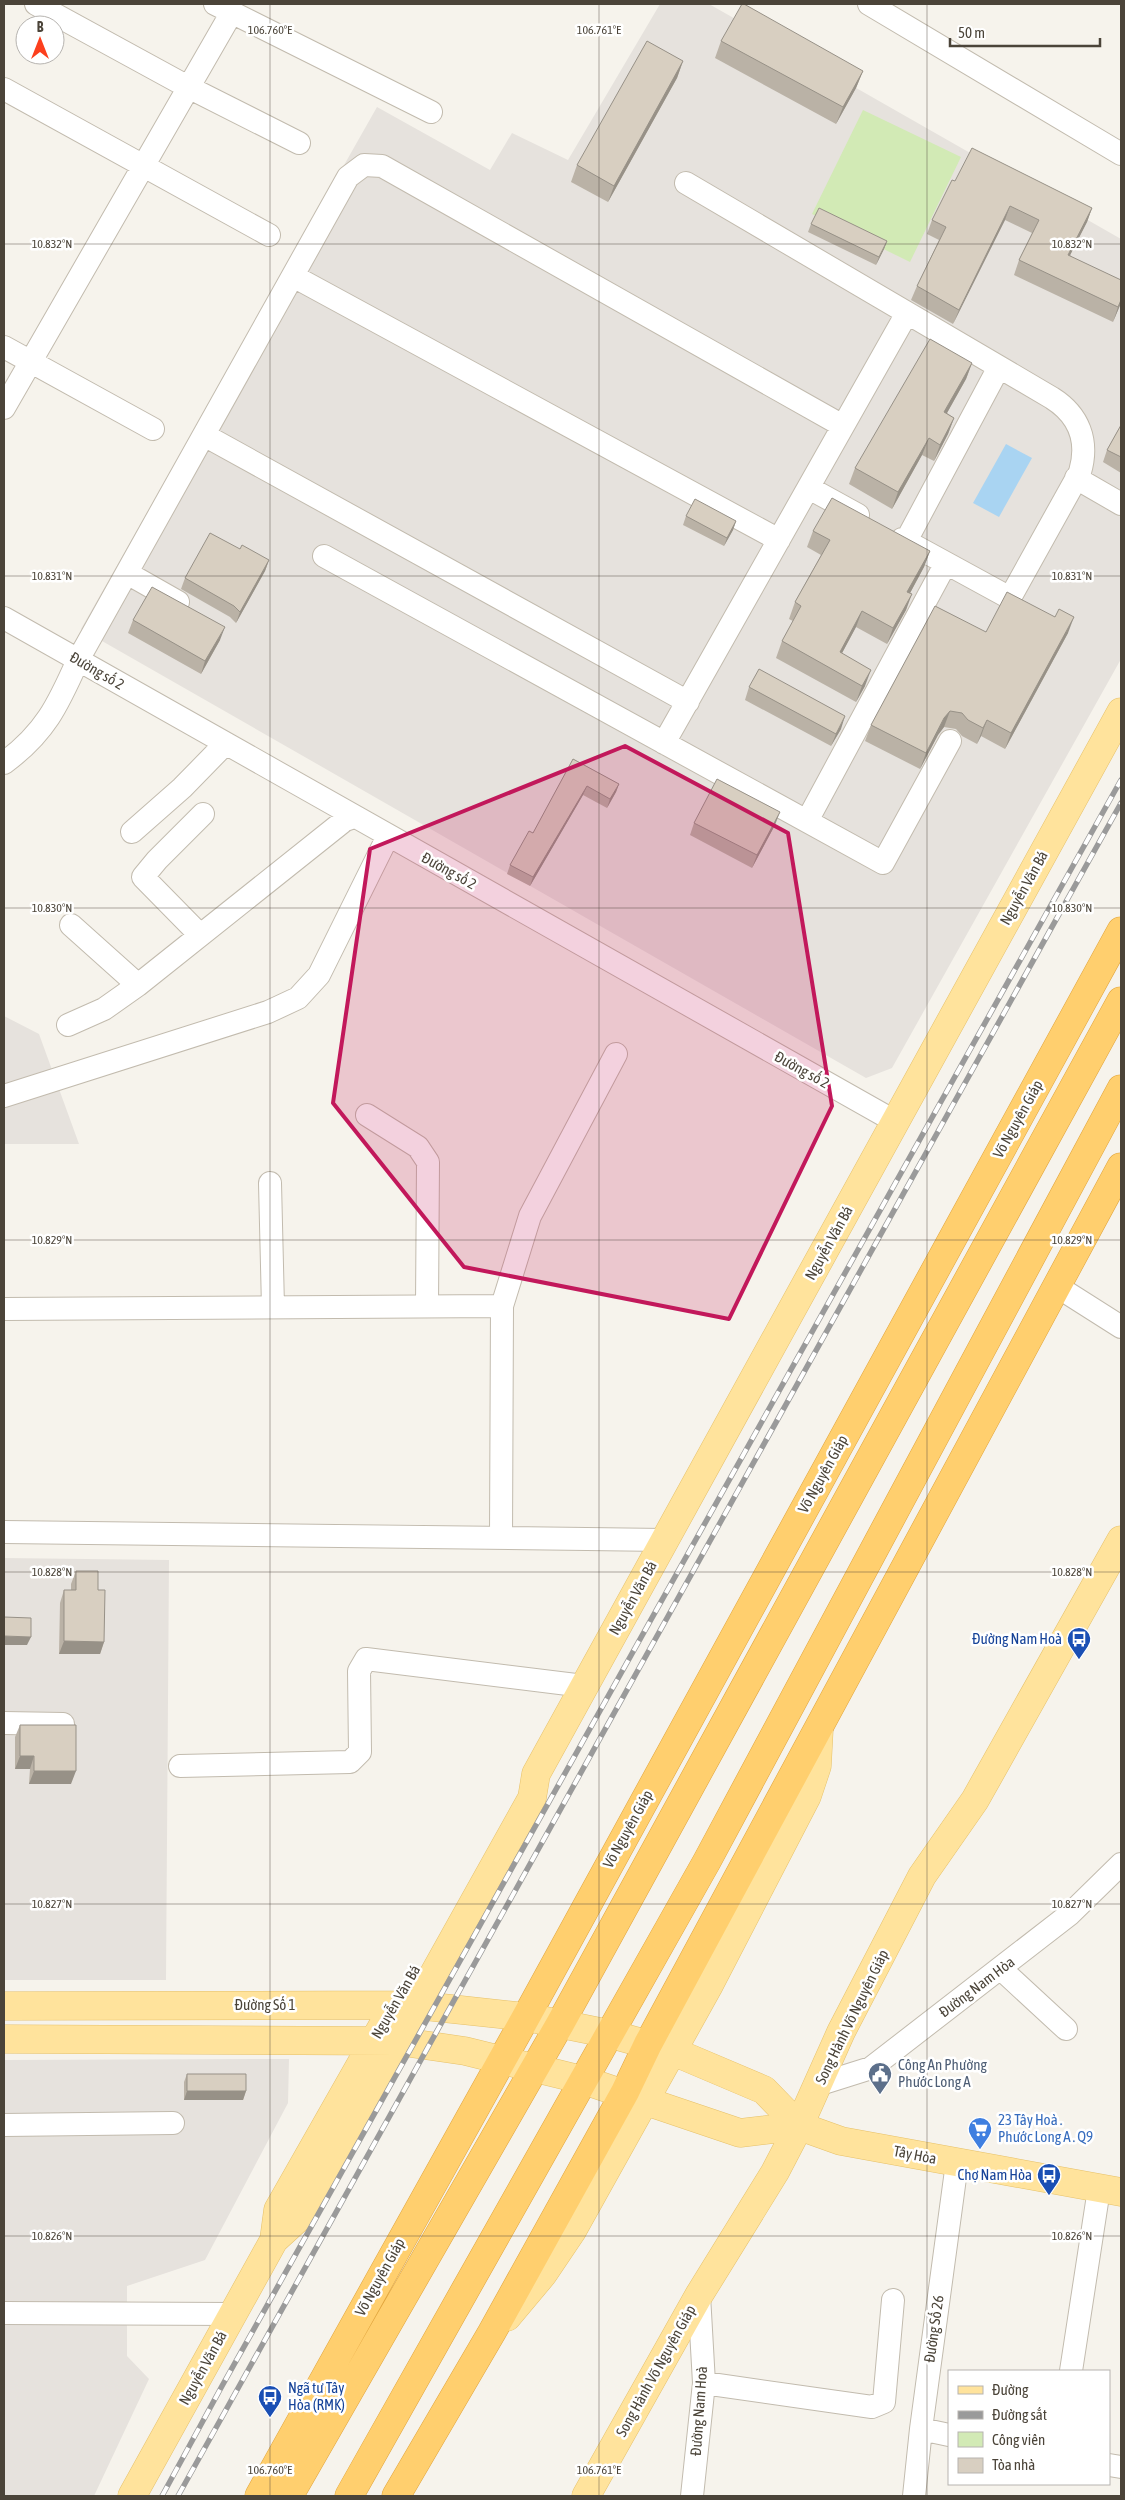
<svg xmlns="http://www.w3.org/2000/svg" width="1125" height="2500" viewBox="0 0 1125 2500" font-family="'Asap Condensed',sans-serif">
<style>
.industrial{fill:#e6e2dd}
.green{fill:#d2eab5}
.water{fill:#a9d4f2}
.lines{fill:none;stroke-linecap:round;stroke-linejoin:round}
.minor-casing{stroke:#c2bbae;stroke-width:24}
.major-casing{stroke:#e6c16a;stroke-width:29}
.highway-casing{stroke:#e0a43c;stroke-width:29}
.minor{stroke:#fff;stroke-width:22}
.major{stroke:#ffe39c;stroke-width:28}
.highway{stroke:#ffcf6e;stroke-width:28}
.rail-casing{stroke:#9a9a9a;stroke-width:5.5}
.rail{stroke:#fff;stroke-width:4;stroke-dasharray:11;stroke-linecap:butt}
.wall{fill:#bab2a6}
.shaded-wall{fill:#979187}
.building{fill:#d8cfc1;stroke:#979187}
.marked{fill:#c2185b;fill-opacity:0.2;stroke:#c2185b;stroke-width:4;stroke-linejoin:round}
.ticks{fill:none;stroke:#4b4439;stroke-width:1;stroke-opacity:0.45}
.labels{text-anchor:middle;stroke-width:5;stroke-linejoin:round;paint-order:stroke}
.street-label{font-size:15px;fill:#4b4439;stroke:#fff}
.transit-label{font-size:15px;fill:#164399;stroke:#fff;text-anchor:end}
.service-label{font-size:15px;fill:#4e5e75;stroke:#fff;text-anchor:start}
.shop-label{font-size:15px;fill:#366cbe;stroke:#fff;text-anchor:start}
.ticks-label{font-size:12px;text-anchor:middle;fill:#4b4439;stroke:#fff;stroke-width:5;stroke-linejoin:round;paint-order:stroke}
</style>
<rect width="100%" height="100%" fill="#f6f3ec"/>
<!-- industrial -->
<path class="industrial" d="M660 4H709L1121 239V659L892 1068 866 1078 81 629 377 107 490 170 512 133 568 160Z
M4 1016 39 1034 79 1144H4Z
M4 1558 169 1560 166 1980H4Z
M289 2059 288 2103 205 2260 127 2286V2356L149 2379 94 2496H4V2060Z"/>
<!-- green -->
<path class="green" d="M863 110 961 157 910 262 812 214Z"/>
<!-- water -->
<path class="water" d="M1006 444 1032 458 999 517 973 503Z"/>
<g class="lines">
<!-- minor casing -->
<g class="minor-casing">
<path id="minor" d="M36 4 188 87 299 143
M215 4 431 112
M869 4 1121 154
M4 89 269 235
M686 183 1052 398C1079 415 1089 441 1080 472L1010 598 902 539
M293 276 779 540
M4 347 153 429
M4 408 232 12
M204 435 688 702
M1076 478 1121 504
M809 488 858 515
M906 541 999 367
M324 556 883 863 950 741
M127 573 178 602
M4 618 896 1122
M664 743 907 313
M4 763C45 733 58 705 78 660L348 177 364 165 382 166 843 426
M807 821 946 563
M132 832 182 788 225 744
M71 925 138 985
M200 935 143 877 157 860 203 814
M68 1025 104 1009 138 985 345 820 354 817
M4 1096 268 1012 298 998 319 975 388 836
M367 1115 418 1147 428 1162 427 1306
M270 1183 273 1307
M1058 1287 1121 1327
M4 1309 502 1306
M4 1532 665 1540
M501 1538 502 1306 530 1216 616 1054
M4 1723 63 1724
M180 1766 350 1762 360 1752 359 1671 366 1659 584 1686
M1001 1969 1066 2029
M817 2085 871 2068 1070 1914 1121 1864
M4 2125 173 2123
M4 2313 233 2314
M1071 2371 1099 2189
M704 2383 872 2407 884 2402 893 2300
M921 2429 949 2435
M1109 2465 1121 2467
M692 2496 704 2383 699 2295
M914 2496 921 2429 957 2163"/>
</g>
<!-- major casing -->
<g class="major-casing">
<path id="major" d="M4 2006 415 2005 526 2017 610 2034 672 2051 764 2090 799 2126 841 2141 1121 2192
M4 2039 396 2041 465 2051 583 2080 740 2133 799 2126
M274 2240 278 2210 382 2027
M507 2317 543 2274 572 2231 708 1987 807 1796 817 1766 819 1729
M132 2496 274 2240 297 2219 532 1798 536 1774 1121 712
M586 2496 699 2295 775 2172 799 2126 841 2032 922 1876 975 1800 1121 1540"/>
</g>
<!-- highway casing -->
<g class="highway-casing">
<path id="highway" d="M259 2496 526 2017 1121 931
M289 2496 560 2024 1121 1001
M349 2496 707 1861 1121 1089
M396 2496 492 2332 625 2092 648 2044 1121 1167"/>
</g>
<!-- minor -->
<use href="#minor" class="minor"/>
<!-- major -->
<use href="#major" class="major"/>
<!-- highway -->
<use href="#highway" class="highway"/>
<!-- rail casing -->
<g class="rail-casing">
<path id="rail" d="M162 2496 222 2386 1121 780
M178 2496 1121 803"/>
</g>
<!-- rail -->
<use href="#rail" class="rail"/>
</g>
<!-- wall -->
<path class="wall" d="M721 41 863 71 856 88 836 124 715 58Z
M683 61 677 78 608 202 571 182 577 165Z
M955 181 1092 208 1087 222 1070 255 1121 303 1113 322 1014 275 1019 260 1032 233 1005 220 953 324 911 300 917 286 939 240 927 234 932 220Z
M811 224 887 241 884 249 876 265 808 232Z
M972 363 966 379 947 413 954 418 948 434 934 461 922 455 892 509 849 484 855 468Z
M1121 425V473L1103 462 1107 450Z
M686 516 736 521 733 530 724 546 683 525Z
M813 531 930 551 924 567 910 593 906 610 887 644 856 627 842 653 865 686 856 702 776 658 782 641 793 621 789 619 795 602 821 555 807 547Z
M240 549 269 560 265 571 236 623 230 617 181 589 185 578Z
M133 620 220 640 201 674 128 633Z
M986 632 1068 633 1005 749 981 736 977 744 962 736 956 729 944 727 938 735 920 769 865 741 871 725Z
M749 687 841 729 831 746 745 700Z
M573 759 619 784 616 792 607 808 583 795 530 886 507 874 510 865 533 833Z
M694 823 775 825 752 868 690 835Z
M76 1571 98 1590 104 1642 100 1654H59L60 1603 64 1590H71V1584Z
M20 1725 71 1784H29L30 1769H15V1737Z
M187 2074 246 2091 243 2100H184V2082Z"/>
<!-- shaded-wall -->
<path class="shaded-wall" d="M683 61 677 78 608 202 614 186Z
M863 71 856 88 836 124 843 107Z
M1010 206 1005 220 953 324 959 310Z
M1092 208 1087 222 1063 269 1068 255Z
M887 241 884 249 876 265 879 257Z
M1121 300V303L1113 322 1118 307Z
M972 363 966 379 938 429 944 412Z
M954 418 948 434 934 461 940 445Z
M929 438 922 455 892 509 898 492Z
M736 521 733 530 724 546 727 538Z
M930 551 924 567 902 608 907 592Z
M269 560 265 571 236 623 240 612Z
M912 594 906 610 887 644 893 628Z
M862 611 856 627 834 668 840 652Z
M1074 617 1068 633 1005 749 1011 733Z
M225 627 220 640 201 674 205 661Z
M871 670 865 686 856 702 862 686Z
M950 711 944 727 938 735 920 769 926 753 944 718Z
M845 716 841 729 831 746 836 734Z
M987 720 981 736 977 744 983 728Z
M619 784 616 792 607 808 610 799Z
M587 786 583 795 530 886 533 877Z
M780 812 775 825 752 868 757 855Z
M4 1636 31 1637 27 1645H4Z
M64 1641 104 1642 100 1654H59Z
M20 1756H34L30 1769H15Z
M34 1771H76L71 1784H29Z
M187 2091H246L243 2100H184Z"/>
<!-- building -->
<path class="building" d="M742 4H744L863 71 843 107 721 41Z
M647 41 683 61 614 186 577 165Z
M972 148 1092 208 1068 255 1121 280V300L1118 307 1019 260 1039 220 1010 206 959 310 917 286 946 227 932 220 952 180 955 181Z
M819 208 887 241 879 257 811 224Z
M930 339 972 363 944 412 954 418 940 445 929 438 898 492 855 468Z
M1121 425V457L1107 450Z
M832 498 930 551 907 592 912 594 893 628 862 611 840 652 871 670 862 686 782 641 801 606 795 602 830 540 813 531Z
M695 499 736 521 727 538 686 516Z
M210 533 240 549 242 545 269 560 240 612 234 606 185 578Z
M152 587 225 627 205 661 133 620Z
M1007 592 1055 617 1059 609 1074 617 1011 733 987 720 983 728 968 720 962 713 950 711 944 718 926 753 871 725 935 606 986 632Z
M759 669 845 716 836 734 749 687Z
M573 759 619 784 610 799 587 786 533 877 510 865 529 831 533 833Z
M717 779 780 812 757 855 694 823Z
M76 1571H98V1590H105L104 1642 64 1641V1590H76Z
M4 1617 31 1618V1637L4 1636Z
M20 1725H76V1771H34V1756H20Z
M187 2074H246V2091H187Z"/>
<!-- marked area -->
<path class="marked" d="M625 746 788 833 832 1106 729 1319 464 1267 333 1103 370 849Z"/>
<!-- ticks -->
<path class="ticks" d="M270 4V2496M599 4V2496M927 4V2496M4 244H1121M4 576H1121M4 908H1121M4 1240H1121M4 1572H1121M4 1904H1121M4 2236H1121"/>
<!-- icons -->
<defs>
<g id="bus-pin" transform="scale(1.25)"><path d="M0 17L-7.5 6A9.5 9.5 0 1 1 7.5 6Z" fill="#1a4fb4" stroke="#fff"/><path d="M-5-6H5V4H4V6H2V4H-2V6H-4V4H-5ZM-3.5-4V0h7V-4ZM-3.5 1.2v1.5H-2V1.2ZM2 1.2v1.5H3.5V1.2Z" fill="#fff"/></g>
<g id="civic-pin" transform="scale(1.25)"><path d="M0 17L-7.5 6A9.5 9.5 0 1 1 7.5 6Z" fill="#5c6f8a" stroke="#fff"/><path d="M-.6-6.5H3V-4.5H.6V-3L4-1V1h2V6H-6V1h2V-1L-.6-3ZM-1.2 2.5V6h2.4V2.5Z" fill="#fff"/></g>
<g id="supermarket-pin" transform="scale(1.25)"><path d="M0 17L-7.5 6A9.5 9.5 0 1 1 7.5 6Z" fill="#3f7fe0" stroke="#fff"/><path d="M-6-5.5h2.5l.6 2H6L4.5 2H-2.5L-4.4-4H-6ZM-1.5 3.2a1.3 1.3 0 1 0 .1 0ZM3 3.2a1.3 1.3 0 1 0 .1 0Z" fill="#fff"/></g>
</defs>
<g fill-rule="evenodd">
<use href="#bus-pin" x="1079" y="1639"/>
<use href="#civic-pin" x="880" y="2074"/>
<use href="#supermarket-pin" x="980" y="2129"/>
<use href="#bus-pin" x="1049" y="2175"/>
<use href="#bus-pin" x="270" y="2397"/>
</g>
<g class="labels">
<!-- street labels -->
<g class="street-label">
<text transform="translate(97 671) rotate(30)" y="5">Đường số 2</text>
<text transform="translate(449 871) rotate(29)" y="5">Đường số 2</text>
<text transform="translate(1024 888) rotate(-61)" y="5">Nguyễn Văn Bá</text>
<text transform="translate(802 1070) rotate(29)" y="5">Đường số 2</text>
<text transform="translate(1018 1119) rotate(-61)" y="5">Võ Nguyên Giáp</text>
<text transform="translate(829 1243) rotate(-61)" y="5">Nguyễn Văn Bá</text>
<text transform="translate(823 1474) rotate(-61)" y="5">Võ Nguyên Giáp</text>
<text transform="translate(633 1598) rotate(-61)" y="5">Nguyễn Văn Bá</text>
<text transform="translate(628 1829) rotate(-61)" y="5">Võ Nguyên Giáp</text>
<text transform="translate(977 1987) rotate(-37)" y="5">Đường Nam Hòa</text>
<text transform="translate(396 2002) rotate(-60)" y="5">Nguyễn Văn Bá</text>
<text x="265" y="2010">Đường Số 1</text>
<text transform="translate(852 2017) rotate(-64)" y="5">Song Hành Võ Nguyên Giáp</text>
<text transform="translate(915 2155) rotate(11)" y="5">Tây Hòa</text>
<text transform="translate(380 2277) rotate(-61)" y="5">Võ Nguyên Giáp</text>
<text transform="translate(934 2329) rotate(-82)" y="5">Đường Số 26</text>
<text transform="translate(203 2368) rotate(-61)" y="5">Nguyễn Văn Bá</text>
<text transform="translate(656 2371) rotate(-61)" y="5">Song Hành Võ Nguyên Giáp</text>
<text transform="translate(699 2411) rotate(-86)" y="5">Đường Nam Hoà</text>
</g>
<!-- transit labels -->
<g class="transit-label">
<text x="1062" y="1644">Đường Nam Hoà</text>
<text x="1032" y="2180">Chợ Nam Hòa</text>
<text x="288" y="2393" text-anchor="start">Ngã tư Tây<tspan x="288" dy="17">Hòa (RMK)</tspan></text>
</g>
<!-- service labels -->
<g class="service-label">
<text x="898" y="2070">Công An Phường<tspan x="898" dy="17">Phước Long A</tspan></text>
</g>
<!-- shop labels -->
<g class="shop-label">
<text x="998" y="2125">23 Tây Hoà .<tspan x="998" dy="17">Phước Long A . Q9</tspan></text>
</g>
</g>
<g class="ticks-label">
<text x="270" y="34">106.760°E</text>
<text x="599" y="34">106.761°E</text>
<text x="52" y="248">10.832°N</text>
<text x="1072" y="248">10.832°N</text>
<text x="52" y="580">10.831°N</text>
<text x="1072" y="580">10.831°N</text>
<text x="52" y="912">10.830°N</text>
<text x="1072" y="912">10.830°N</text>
<text x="52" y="1244">10.829°N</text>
<text x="1072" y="1244">10.829°N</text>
<text x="52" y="1576">10.828°N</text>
<text x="1072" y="1576">10.828°N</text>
<text x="52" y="1908">10.827°N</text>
<text x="1072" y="1908">10.827°N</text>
<text x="52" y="2240">10.826°N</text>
<text x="1072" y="2240">10.826°N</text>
<text x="270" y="2474">106.760°E</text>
<text x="599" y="2474">106.761°E</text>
</g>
<!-- border -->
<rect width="1125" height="2500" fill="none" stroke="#4b4439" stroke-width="10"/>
<!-- legend -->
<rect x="948" y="2370" width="162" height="115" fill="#ffffff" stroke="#b7b4b0"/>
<rect x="958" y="2386" width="25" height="8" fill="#ffe39c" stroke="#b7b4b0"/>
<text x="992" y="2395" font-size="15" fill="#4b4439">Đường</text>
<rect x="958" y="2411" width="25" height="8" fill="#9a9a9a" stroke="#b7b4b0"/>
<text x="992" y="2420" font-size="15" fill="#4b4439">Đường sắt</text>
<rect x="958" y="2432" width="25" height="15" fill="#d2eab5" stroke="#b7b4b0"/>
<text x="992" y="2445" font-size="15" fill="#4b4439">Công viên</text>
<rect x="958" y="2458" width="25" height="15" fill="#d8cfc1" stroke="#b7b4b0"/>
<text x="992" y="2470" font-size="15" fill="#4b4439">Tòa nhà</text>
<!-- north arrow -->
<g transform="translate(40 40)"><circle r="24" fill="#ffffff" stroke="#b7b4b0"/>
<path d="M0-4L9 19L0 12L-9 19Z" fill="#fc3f1d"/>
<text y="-8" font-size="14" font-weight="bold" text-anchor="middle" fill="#4b4439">B</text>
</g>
<!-- scale -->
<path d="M950 38v8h150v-8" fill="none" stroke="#4b4439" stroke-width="2.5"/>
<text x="958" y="38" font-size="15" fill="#4b4439" stroke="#ffffff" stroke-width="4" paint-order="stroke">50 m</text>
</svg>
